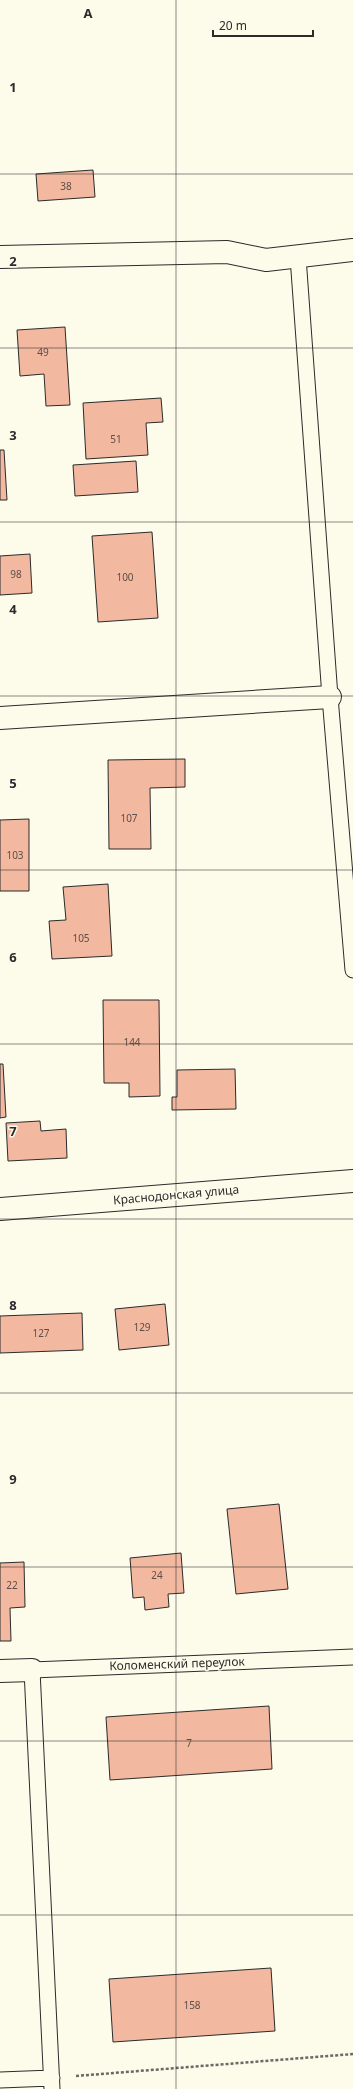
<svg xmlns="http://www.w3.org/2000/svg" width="353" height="2089" viewBox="0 0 353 2089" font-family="'Noto Sans',sans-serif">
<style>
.building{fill:#f2b8a0;stroke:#2b2b2b}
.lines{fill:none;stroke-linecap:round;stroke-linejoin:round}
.service-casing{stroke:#2b2b2b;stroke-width:17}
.minor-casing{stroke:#2b2b2b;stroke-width:24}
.path{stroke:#6a6964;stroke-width:2.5;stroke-dasharray:3 2;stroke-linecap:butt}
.service{stroke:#fdfbea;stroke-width:15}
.minor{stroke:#fdfbea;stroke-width:22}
.grid{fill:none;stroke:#2b2b2b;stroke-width:1;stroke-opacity:0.55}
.labels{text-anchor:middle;stroke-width:3;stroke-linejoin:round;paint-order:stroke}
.number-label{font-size:10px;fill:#5d4e48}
.street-label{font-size:12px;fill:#2b2b2b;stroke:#fdfbea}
.grid-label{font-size:13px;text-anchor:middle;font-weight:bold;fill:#2b2b2b;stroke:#fdfbea;stroke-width:3;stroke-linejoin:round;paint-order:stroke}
</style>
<rect width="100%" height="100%" fill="#fdfbea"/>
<!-- building -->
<path class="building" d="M93 170 95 197 38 201 36 174Z
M65 327 70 405 46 406 44 374 20 376 17 330Z
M161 398 163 422 146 423 148 455 86 459 83 403Z
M0 450H4L7 500H0Z
M136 461 138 492 75 496 73 465Z
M152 532 158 618 98 622 92 536Z
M30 554 32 593 0 595V556Z
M185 759V787L150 788 151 849H109L108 760Z
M29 819V891H0V820Z
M108 884 112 956 52 959 49 921 66 920 63 887Z
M103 1000H159L160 1096 129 1097V1083H104Z
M0 1064H3L6 1117 0 1118Z
M235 1069 236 1109 172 1110V1097H177V1070Z
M40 1121 41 1131 66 1129 67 1158 8 1161 6 1123Z
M165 1304 169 1345 119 1350 115 1309Z
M82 1313 83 1350 0 1353V1316Z
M279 1504 288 1589 236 1594 227 1509Z
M181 1553 184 1593 168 1594 169 1607 145 1610 144 1597 133 1598 130 1558Z
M24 1562 25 1607 10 1608 11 1641H0V1563Z
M269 1706 272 1769 110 1780 106 1717Z
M271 1968 275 2031 113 2042 109 1979Z"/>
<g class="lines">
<!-- service casing -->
<g class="service-casing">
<path id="service" d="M298 257 330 697 353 970
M0 2080 52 2078
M52 2089 32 1670 353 1657"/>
</g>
<!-- minor casing -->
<g class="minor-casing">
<path id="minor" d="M0 257 227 252 266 260 353 250
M0 718 330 697
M0 1209 353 1181
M0 1671 32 1670"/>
</g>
<!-- path -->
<path class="path" d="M76 2076 353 2054"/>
<!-- service -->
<use href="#service" class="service"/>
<!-- minor -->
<use href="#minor" class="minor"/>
</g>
<!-- grid -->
<path class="grid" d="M176 0V2089M0 174H353M0 348H353M0 522H353M0 696H353M0 870H353M0 1044H353M0 1219H353M0 1393H353M0 1567H353M0 1741H353M0 1915H353"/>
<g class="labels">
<!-- number labels -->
<g class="number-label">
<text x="66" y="190">38</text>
<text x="43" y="356">49</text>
<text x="116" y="443">51</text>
<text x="16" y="578">98</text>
<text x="125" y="581">100</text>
<text x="129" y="822">107</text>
<text x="15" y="859">103</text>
<text x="81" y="942">105</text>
<text x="132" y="1046">144</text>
<text x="142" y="1331">129</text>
<text x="41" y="1337">127</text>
<text x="157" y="1579">24</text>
<text x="12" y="1589">22</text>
<text x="189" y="1747">7</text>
<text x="192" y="2009">158</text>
</g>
<!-- street labels -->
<g class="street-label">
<text transform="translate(176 1195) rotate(-5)" y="4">Краснодонская улица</text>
<text transform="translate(177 1664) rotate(-2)" y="4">Коломенский переулок</text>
</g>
</g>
<g class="grid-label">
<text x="88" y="18">A</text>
<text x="13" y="92">1</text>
<text x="13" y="266">2</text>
<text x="13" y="440">3</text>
<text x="13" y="614">4</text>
<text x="13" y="788">5</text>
<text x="13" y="962">6</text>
<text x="13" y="1136">7</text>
<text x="13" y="1310">8</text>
<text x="13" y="1484">9</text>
</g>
<!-- scale -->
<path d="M213 30v6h100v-6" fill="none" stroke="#2b2b2b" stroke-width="2"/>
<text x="219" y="30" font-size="12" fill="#2b2b2b" stroke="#fdfbea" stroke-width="3" paint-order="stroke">20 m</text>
</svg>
